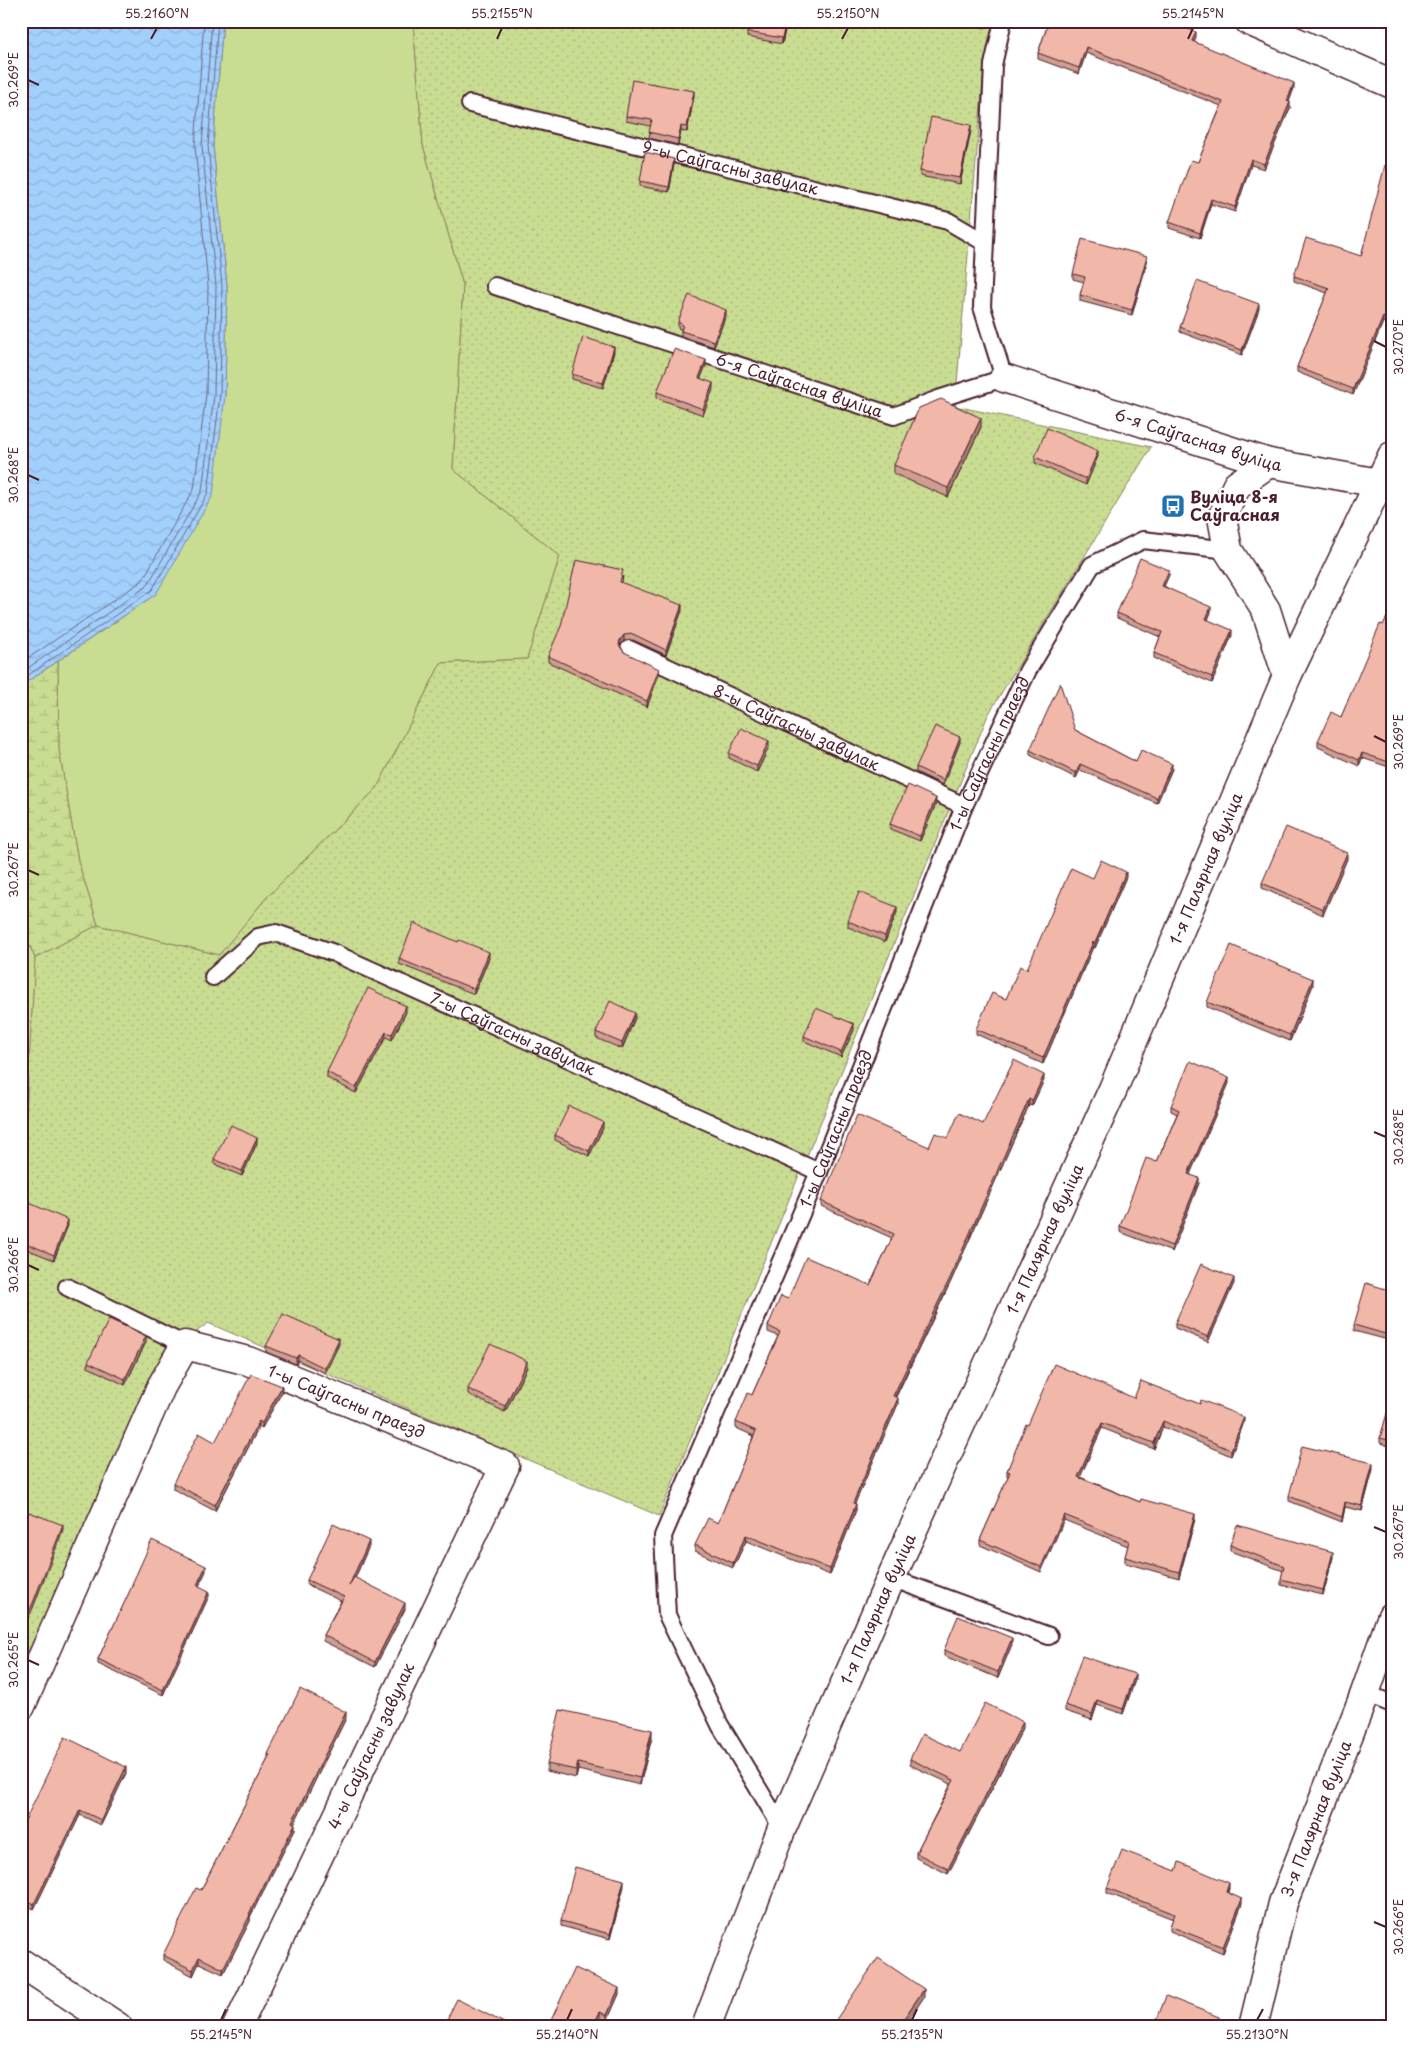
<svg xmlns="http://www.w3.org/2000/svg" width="1413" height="2048" viewBox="0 0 1413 2048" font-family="'Playpen Sans',sans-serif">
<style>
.grass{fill:#c9dd92;stroke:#8a7e5e}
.wetland{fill:url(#wetland-marsh);stroke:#8a7e5e}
.garden{fill:url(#garden-dots);stroke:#8a7e5e}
.water{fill:url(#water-waves);stroke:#7f89a9}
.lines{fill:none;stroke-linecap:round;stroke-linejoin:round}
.shore{stroke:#6d667f;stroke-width:1}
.service-casing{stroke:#4a1f2b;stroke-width:20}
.minor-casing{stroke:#4a1f2b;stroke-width:31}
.tertiary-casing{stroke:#4a1f2b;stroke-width:31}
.service{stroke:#fff;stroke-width:16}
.minor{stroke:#fff;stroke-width:28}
.tertiary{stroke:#fff;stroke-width:28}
.wall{fill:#cf9e91;stroke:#4a1f2b}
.shaded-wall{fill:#a98176;stroke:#4a1f2b}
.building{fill:#f1b8a9;stroke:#4a1f2b}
.ticks{fill:none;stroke:#4a1f2b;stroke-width:2}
.labels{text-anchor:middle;stroke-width:4.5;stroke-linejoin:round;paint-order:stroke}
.street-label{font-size:16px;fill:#4a1f2b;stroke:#fff}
.poi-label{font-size:16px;font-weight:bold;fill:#4a1f2b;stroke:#fff;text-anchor:start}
.neatline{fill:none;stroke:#4a1f2b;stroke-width:2}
.ticks-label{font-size:12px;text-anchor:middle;fill:#4a1f2b}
</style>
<defs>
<pattern id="wetland-marsh" width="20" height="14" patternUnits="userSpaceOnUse" patternTransform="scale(1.25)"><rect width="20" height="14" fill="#c9dd92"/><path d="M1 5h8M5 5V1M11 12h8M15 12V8" fill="none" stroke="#aebd7e"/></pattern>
<pattern id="garden-dots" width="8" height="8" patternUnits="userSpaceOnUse" patternTransform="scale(1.25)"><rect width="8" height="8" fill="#c9dd92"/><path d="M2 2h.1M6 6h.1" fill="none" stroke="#aebd7e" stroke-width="1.8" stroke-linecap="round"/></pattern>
<pattern id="water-waves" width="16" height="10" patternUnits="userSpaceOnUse" patternTransform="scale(1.25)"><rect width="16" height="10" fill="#a2d0fd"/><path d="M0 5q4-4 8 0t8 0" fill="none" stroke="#8db2d9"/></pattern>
</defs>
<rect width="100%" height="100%" fill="#fff"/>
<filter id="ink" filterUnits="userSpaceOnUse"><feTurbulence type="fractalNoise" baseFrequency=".02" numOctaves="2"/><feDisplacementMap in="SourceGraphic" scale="10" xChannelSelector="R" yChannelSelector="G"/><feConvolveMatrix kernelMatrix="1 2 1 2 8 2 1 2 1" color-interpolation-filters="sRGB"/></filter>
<g filter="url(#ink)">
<!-- grass -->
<path class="grass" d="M223 21H413L423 145 463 285 453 469 560 556 527 659 441 663 377 788 267 897 219 955 98 925 78 861 59 750 58 661 156 594 225 396 227 285 213 146Z
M21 925 35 958 22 1202H21Z"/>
<!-- wetland -->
<path class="wetland" d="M58 661 59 750 78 861 98 925 35 958 21 925V681H28Z"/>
<!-- garden -->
<path class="garden" d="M413 21H994L984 69 955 406 1151 447 988 715 659 1516 208 1323 164 1357 21 1683V1202L35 958 98 925 219 955 267 897 377 788 441 663 527 659 560 556 453 469 463 285 423 145Z"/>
<!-- water -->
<path class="water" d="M21 21H223L213 146 227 286 225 396 213 495 156 594 28 681H21Z"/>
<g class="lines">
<!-- shore -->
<path class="shore" d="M21 663 142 581 194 489 206 394 208 286 195 146 204 21
M21 670H25L147 586 202 491 214 395 216 286 202 146 212 21
M21 676H27L152 590 208 493 220 395 222 286 208 146 218 21"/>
<!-- service casing -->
<g class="service-casing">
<g id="service">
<path id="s1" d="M470 104 948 221 984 242"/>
<path id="s2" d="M495 286 894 416 938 399 1004 378 982 307 993 65 1003 21"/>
<path id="s3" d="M629 649 964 806"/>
<path id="s4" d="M213 977 258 937 276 933 334 953 819 1172"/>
<path d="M67 1287 185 1345"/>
<path d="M891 1578 1049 1636"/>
<path d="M1365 1693 1392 1704"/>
<path id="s5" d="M782 1828 720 1725 667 1615 663 1536 819 1172 964 806 1028 670 1092 565 1143 540 1228 550"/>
</g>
</g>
<!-- minor casing -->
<g class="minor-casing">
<g id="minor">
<path d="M1249 21 1392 84"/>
<path id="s6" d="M1004 378 1269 463 1379 483 1392 488"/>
<path d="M1269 463 1237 485 1222 517 1228 550 1266 610 1287 676"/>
<path id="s7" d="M21 1706 161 1387 185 1345 248 1361 505 1466 237 2027"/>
<path d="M21 1963 118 2027"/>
<path id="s8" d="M1253 2027 1283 1903 1365 1693 1392 1616"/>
</g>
</g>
<!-- tertiary casing -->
<g class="tertiary-casing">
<g id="tertiary">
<path id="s9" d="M706 2027 782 1828 891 1578 1113 1089 1287 676 1392 456"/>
</g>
</g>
<!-- service -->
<use href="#service" class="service"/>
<!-- minor -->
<use href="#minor" class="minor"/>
<!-- tertiary -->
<use href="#tertiary" class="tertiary"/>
</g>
<!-- wall -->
<path class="wall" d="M787 21 782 44 747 37V32Z
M958 21H987L985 28Z
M1049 21 1196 38 1194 42 1294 88 1289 102 1290 108 1264 169 1251 165 1235 212 1211 204 1200 238 1169 228V222L1198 162 1221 106 1086 53 1079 74 1038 59V53Z
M694 96 687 132 681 131 678 145 649 138 651 126 626 121V116Z
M971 130 960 184 920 176V171Z
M1392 151V326L1383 322 1353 395 1297 372V367L1327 293 1294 281V276L1361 256Z
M674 164 669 192 640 186V181Z
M1147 262 1132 315 1080 301V295L1084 282 1073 279V274Z
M1259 309 1242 355 1180 332V327Z
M726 315 714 347 681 336V329L678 328V322Z
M614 352 603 388 572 379V374Z
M706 365 700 379 713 389 703 415 657 398V392Z
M981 427 948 497 894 474V465Z
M1098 456 1086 485 1035 463V457Z
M1169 575 1164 586 1211 612 1208 620 1232 635 1212 683 1154 658V653L1160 637 1117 618V613Z
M623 576 622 583 682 610 666 655 633 640 624 641 620 645 624 652 659 674 647 707 548 662V656Z
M1392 607V768L1362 758 1359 766 1318 747V741L1341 717Z
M1075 730 1136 762 1172 769 1157 803 1080 770 1076 778 1030 755V750Z
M960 742 943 785 916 772V767Z
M769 747 757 772 729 758V753Z
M936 804 920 841 890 829V824Z
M1347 859 1323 915 1262 888V883Z
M1126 877 1095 948 1093 947 1043 1064 976 1034V1029L1006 999 1093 878Z
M897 912 885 942 848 927V921Z
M458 942 489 958 474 994 399 964V959Z
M1313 985 1290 1041 1207 1007V1002Z
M406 1012 392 1040 386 1037 356 1093 327 1078V1072Z
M635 1018 622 1049 596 1038V1032Z
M854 1030 841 1057 804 1041V1036Z
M1044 1080 1032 1106 1029 1105 951 1281 896 1397 898 1404 855 1503 856 1510 830 1575 746 1541 733 1568 695 1551V1545L718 1523 754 1436 736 1428V1422L752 1395 778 1336 768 1332V1326L788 1299 870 1285 892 1238 821 1206V1201L929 1147 983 1124Z
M1229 1083 1190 1174 1199 1183 1172 1252 1120 1232V1226L1157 1162 1177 1114 1171 1111V1106Z
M603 1128 589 1156 555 1140V1135Z
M257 1143 242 1176 214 1164V1159Z
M21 1215 68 1225 54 1260 21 1247Z
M1234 1283 1208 1342 1175 1328V1323Z
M1392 1291V1341L1354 1331V1325Z
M146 1342 125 1385 88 1367V1362Z
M339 1344 325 1373 298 1360 296 1364 266 1352V1346Z
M527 1367 505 1412 468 1394V1389Z
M282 1392 262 1428 259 1427 215 1511 173 1489V1483L215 1442Z
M1134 1398 1244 1422 1231 1456 1163 1427 1154 1449 1102 1428 1080 1477 1140 1502 1195 1519 1179 1578 1125 1563V1557L1128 1546 1064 1520 1041 1572 980 1545V1540L1008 1477 1007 1476V1471L1028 1425Z
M1392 1399V1447L1380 1443V1438Z
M1373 1469 1362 1511 1345 1507 1342 1522 1289 1501V1496Z
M1230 1545 1333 1557 1323 1595 1281 1585V1579L1283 1571 1230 1551Z
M369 1546 355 1578 405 1609 375 1667 323 1641V1635L341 1601 307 1585V1580Z
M206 1571 199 1586 209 1596 163 1695 98 1664V1659L132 1587V1584Z
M1012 1644 998 1678 944 1656V1650Z
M1135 1680 1123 1714 1097 1705 1092 1720 1065 1711V1705Z
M346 1718 294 1823 295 1829 250 1917V1921L223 1974 199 1963 193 1976 163 1960V1955L201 1890 268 1759V1754Z
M1023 1728 948 1874 916 1858V1853L951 1784 910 1765V1759L960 1752Z
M652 1737 640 1785 578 1770 576 1778 547 1771V1764Z
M126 1773 101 1825 80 1815 34 1909 21 1903V1829Z
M1176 1871 1229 1888 1228 1893 1242 1904 1223 1953 1170 1931V1926L1173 1919 1107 1893V1888Z
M624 1886 610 1939 561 1926V1921Z
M619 1994 607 2021 600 2018 595 2027H548Z"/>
<!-- shaded-wall -->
<path class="shaded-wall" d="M786 21H787L782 44V38Z
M1196 32V38L1192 47V41Z
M1086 47V53L1079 74V68Z
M1294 83V88L1287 106V101Z
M694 91V96L687 132V127Z
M1290 102V108L1264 169V164Z
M971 125V130L960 184V178Z
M681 126V131L678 145V139Z
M674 159V164L669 192V187Z
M1251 159V165L1235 212V207Z
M1211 199V204L1200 238V233Z
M1147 256V262L1132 315V310Z
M1259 304V309L1242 355V350Z
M726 310V315L714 347V341Z
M1383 317V322L1353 395V389Z
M614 347V352L603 388V383Z
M706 360V365L699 383V378Z
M713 383V389L703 415V409Z
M981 418V427L948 497V488Z
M1098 451V456L1086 485V479Z
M1169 570V575L1162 591V586Z
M682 605V610L666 655V650Z
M1211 607V612L1206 624V619Z
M1232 630V635L1212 683V677Z
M624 635V641L620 645 619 650 620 640Z
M659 669V674L647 707V701Z
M960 737V742L943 785V780Z
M769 741V747L757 772V766Z
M1362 753V758L1359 766V760Z
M1080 764V770L1076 778V773Z
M1172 764V769L1157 803V798Z
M936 798V804L920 841V836Z
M1347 853V859L1323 915V909Z
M1126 872V877L1095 948V943Z
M897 907V912L885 942V936Z
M1093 942V947L1043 1064V1058Z
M489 952V958L474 994V989Z
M1313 979V985L1290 1041V1035Z
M406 1006V1012L392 1040V1034Z
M635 1013V1018L622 1049V1043Z
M854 1024V1030L841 1057V1052Z
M386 1032V1037L356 1093V1088Z
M1044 1075V1080L1032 1106V1101Z
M1229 1078V1083L1188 1179V1174Z
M1029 1099V1105L951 1281 893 1401V1396Z
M603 1122V1128L589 1156V1151Z
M257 1138V1143L242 1176V1171Z
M1199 1178V1183L1172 1252V1246Z
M68 1220V1225L54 1260V1255Z
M1234 1278V1283L1208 1342V1337Z
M146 1336V1342L125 1385V1379Z
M339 1339V1344L325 1373V1368Z
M298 1355V1360L296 1364V1358Z
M527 1361V1367L505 1412V1406Z
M282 1386V1392L262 1428V1423Z
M898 1398V1404L853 1508V1503Z
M1244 1417V1422L1231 1456V1450Z
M259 1421V1427L215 1511V1505Z
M1163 1421V1427L1154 1449V1443Z
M1102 1423V1428L1078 1482V1477Z
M1373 1463V1469L1362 1511V1506Z
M1345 1502V1507L1342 1522V1517Z
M856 1504V1510L830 1575V1569Z
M1195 1514V1519L1179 1578V1572Z
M1064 1515V1520L1041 1572V1567Z
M63 1525V1530L33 1608 21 1633V1628Z
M746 1535V1541L733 1568V1563Z
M369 1541V1546L349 1592V1586Z
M1333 1552V1557L1323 1595V1590Z
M206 1566V1571L197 1590V1585Z
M209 1591V1596L163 1695V1690Z
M405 1603V1609L375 1667V1662Z
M1012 1638V1644L998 1678V1672Z
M1135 1674V1680L1123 1714V1709Z
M1097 1700V1705L1092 1720V1714Z
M346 1712V1718L292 1828V1822Z
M1023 1722V1728L948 1874V1869Z
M652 1730V1737L640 1785V1778Z
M578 1763V1770L576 1778V1770Z
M126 1767V1773L101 1825V1820Z
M80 1810V1815L34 1909V1904Z
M295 1824V1829L250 1917V1921L223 1974V1969L249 1914Z
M624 1880V1886L610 1939V1934Z
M1229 1883V1888L1226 1897V1892Z
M1242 1899V1904L1223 1953V1947Z
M199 1957V1963L193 1976V1970Z
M619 1988V1994L607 2021V2015Z
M924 1989V1997L904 2027H898Z
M600 2012V2018L595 2027H592Z
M1219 2017V2022L1218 2027H1216Z"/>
<!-- building -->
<path class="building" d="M749 21H786L782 38 747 32Z
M1049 21H1168L1196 32 1192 41 1294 83 1287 101 1290 102 1264 164 1251 159 1235 207 1211 199 1200 233 1169 222 1191 160 1198 162 1223 102 1086 47 1079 68 1038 53Z
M632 80 694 91 687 127 681 126 678 139 649 132 652 120 626 116Z
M931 117 971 125 960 178 920 171Z
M1392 151V320L1383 317 1353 389 1297 367 1329 288 1294 276 1306 238 1361 256 1385 165 1388 166Z
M645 152 674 159 669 187 640 181Z
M1082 239 1147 256 1132 310 1080 295 1085 277 1073 274Z
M1197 281 1259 304 1242 350 1180 327Z
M689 295 726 310 714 341 681 331 683 325 678 322Z
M583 337 614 347 603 383 572 374Z
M674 349 706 360 699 378 713 383 703 409 657 392Z
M941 399 981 418 948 488 894 465 919 408Z
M1047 428 1098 451 1086 479 1035 457Z
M1140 558 1169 570 1162 586 1211 607 1206 619 1232 630 1212 677 1154 653 1162 632 1117 613Z
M576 560 623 570 620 582 682 605 666 650 633 634 624 635 620 640 619 645 624 652 659 669 647 701 548 656 561 626Z
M1392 607V763L1362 753 1359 760 1318 741 1331 712 1341 717 1380 624 1383 625Z
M1060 683 1075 730 1136 762 1141 750 1172 764 1157 798 1080 764 1076 773 1030 750Z
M935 726 960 737 943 780 916 767Z
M741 728 769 741 757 766 729 753Z
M908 785 936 798 920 836 890 824Z
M1286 827 1347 853 1323 909 1262 883Z
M1101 860 1126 872 1095 943 1093 942 1043 1058 976 1029 992 993 1006 999 1020 966 1027 969 1071 868 1093 878Z
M859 892 897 907 885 936 848 921Z
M414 923 458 942 459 940 489 952 474 989 399 959Z
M1231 945 1313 979 1290 1035 1207 1002Z
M368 988 406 1006 392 1034 386 1032 356 1088 327 1072Z
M610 1001 635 1013 622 1043 596 1032Z
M816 1008 854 1024 841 1052 804 1036Z
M1014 1060 1044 1075 1032 1101 1029 1099 951 1276 893 1396 898 1398 853 1503 856 1504 830 1569 746 1535 733 1563 695 1545 708 1518 718 1523 756 1431 736 1422 748 1393 752 1395 780 1332 768 1326 781 1296 788 1299 806 1257 870 1285 894 1234 821 1201 857 1115 929 1147 935 1133 948 1138 959 1113 983 1124Z
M1190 1061 1229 1078 1188 1174 1199 1178 1172 1246 1120 1226 1146 1158 1157 1162 1179 1110 1171 1106Z
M569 1106 603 1122 589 1151 555 1135Z
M231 1125 257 1138 242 1171 214 1159Z
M27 1202 68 1220 54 1255 21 1241V1215Z
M1201 1264 1234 1278 1208 1337 1175 1323Z
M1366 1283 1392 1291V1336L1354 1325Z
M283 1314 339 1339 325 1368 298 1355 296 1358 266 1346Z
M109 1319 146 1336 125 1379 88 1362Z
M490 1344 527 1361 505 1406 468 1389Z
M1054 1364 1134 1398 1141 1381 1200 1404 1201 1400 1244 1417 1231 1450 1163 1421 1154 1443 1102 1423 1078 1477 1140 1502 1141 1499 1195 1514 1179 1572 1125 1557 1129 1541 1064 1515 1041 1567 980 1540 1010 1472 1007 1471 1026 1424 1028 1425Z
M251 1374 282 1386 262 1423 259 1421 215 1505 173 1483 199 1433 215 1442Z
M1391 1399H1392V1441L1380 1438Z
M1302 1446 1373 1463 1362 1506 1345 1502 1342 1517 1289 1496Z
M29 1512 63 1525 33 1603 21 1628V1532Z
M333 1524 369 1541 349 1586 354 1577 405 1603 375 1662 323 1635 344 1597 307 1580Z
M1237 1525 1333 1552 1323 1590 1281 1579 1284 1566 1230 1545Z
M152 1540 206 1566 197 1585 209 1591 163 1690 98 1659 133 1584H132Z
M958 1616 1012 1638 998 1672 944 1650Z
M1082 1656 1135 1674 1123 1709 1097 1700 1092 1714 1065 1705Z
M300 1689 346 1712 292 1822 295 1824 249 1914 250 1915 223 1969 199 1957 193 1970 163 1955 196 1888 201 1890 270 1755 268 1754Z
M985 1703 1023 1722 948 1869 916 1853 954 1780 910 1759 922 1734 960 1752Z
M560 1710 652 1730 640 1778 578 1763 576 1770 547 1764Z
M65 1737 126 1767 101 1820 80 1810 34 1904 21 1897V1829Z
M1122 1850 1176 1871 1179 1862 1229 1883 1226 1892 1242 1899 1223 1947 1170 1926 1175 1914 1107 1888Z
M575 1867 624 1880 610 1934 561 1921Z
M878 1958 924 1989 898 2027H831Z
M575 1968 619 1988 607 2015 600 2012 592 2027H548Z
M1166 1996 1219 2017 1216 2027H1154Z
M457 1999 512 2027H443Z
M528 2021 539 2027H524Z"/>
</g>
<!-- ticks -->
<path class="ticks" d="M151 39 157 28M497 39 502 28M842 39 848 28M1188 39 1193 28M28 80 39 85M1374 341 1386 347M28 475 39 480M1374 736 1386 742M28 870 39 875M1374 1132 1386 1137M28 1265 39 1270M1374 1527 1386 1532M28 1660 39 1665M1374 1922 1386 1927M221 2020 226 2009M567 2020 572 2009M912 2020 917 2009M1257 2020 1263 2009"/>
<!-- icons -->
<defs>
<g id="bus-square" transform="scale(1.25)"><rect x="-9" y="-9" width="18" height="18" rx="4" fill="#1f6fb2" stroke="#fff"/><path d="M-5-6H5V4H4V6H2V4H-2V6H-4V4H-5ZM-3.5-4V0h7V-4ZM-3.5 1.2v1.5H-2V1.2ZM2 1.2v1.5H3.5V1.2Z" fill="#fff"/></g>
</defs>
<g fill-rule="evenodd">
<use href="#bus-square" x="1173" y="506"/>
</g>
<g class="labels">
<!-- street labels -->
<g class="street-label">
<text dy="6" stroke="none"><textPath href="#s1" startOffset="268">9-ы Саўгасны завулак</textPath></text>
<text dy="6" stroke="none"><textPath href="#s2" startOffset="320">6-я Саўгасная вуліца</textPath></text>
<text dy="6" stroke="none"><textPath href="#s6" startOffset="204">6-я Саўгасная вуліца</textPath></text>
<text dy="6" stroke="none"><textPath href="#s3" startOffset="185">8-ы Саўгасны завулак</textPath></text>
<text dy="6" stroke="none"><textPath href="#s5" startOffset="1169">1-ы Саўгасны праезд</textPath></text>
<text dy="6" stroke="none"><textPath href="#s9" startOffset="1262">1-я Палярная вуліца</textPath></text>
<text dy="6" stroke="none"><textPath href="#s4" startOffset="336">7-ы Саўгасны завулак</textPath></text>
<text dy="6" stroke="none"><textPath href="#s5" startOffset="764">1-ы Саўгасны праезд</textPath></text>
<text dy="6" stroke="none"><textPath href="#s9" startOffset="858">1-я Палярная вуліца</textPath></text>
<text dy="6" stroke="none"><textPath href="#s7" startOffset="568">1-ы Саўгасны праезд</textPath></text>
<text dy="6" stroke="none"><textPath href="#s9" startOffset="452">1-я Палярная вуліца</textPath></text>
<text transform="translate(371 1746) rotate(-65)" y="6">4-ы Саўгасны завулак</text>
<text dy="6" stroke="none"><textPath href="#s8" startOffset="218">3-я Палярная вуліца</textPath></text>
</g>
<!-- poi labels -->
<g class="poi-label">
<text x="1190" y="503">Вуліца 8-я<tspan x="1190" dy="18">Саўгасная</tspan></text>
</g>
</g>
<!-- margin -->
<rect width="1413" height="2048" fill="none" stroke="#fff" stroke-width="55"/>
<rect x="28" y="28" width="1358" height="1992" class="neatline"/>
<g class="ticks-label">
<text x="157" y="18">55.2160°N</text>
<text x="502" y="18">55.2155°N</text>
<text x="848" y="18">55.2150°N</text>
<text x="1193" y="18">55.2145°N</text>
<text transform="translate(14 80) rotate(-90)" y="4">30.269°E</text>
<text transform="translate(1399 347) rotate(-90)" y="4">30.270°E</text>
<text transform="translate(14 475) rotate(-90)" y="4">30.268°E</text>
<text transform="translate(1399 742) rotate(-90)" y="4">30.269°E</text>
<text transform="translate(14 870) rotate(-90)" y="4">30.267°E</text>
<text transform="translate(1399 1137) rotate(-90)" y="4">30.268°E</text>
<text transform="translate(14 1265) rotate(-90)" y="4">30.266°E</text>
<text transform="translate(1399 1532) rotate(-90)" y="4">30.267°E</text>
<text transform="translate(14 1660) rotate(-90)" y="4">30.265°E</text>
<text transform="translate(1399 1927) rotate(-90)" y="4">30.266°E</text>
<text x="221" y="2039">55.2145°N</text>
<text x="567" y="2039">55.2140°N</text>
<text x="912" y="2039">55.2135°N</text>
<text x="1257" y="2039">55.2130°N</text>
</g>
</svg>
